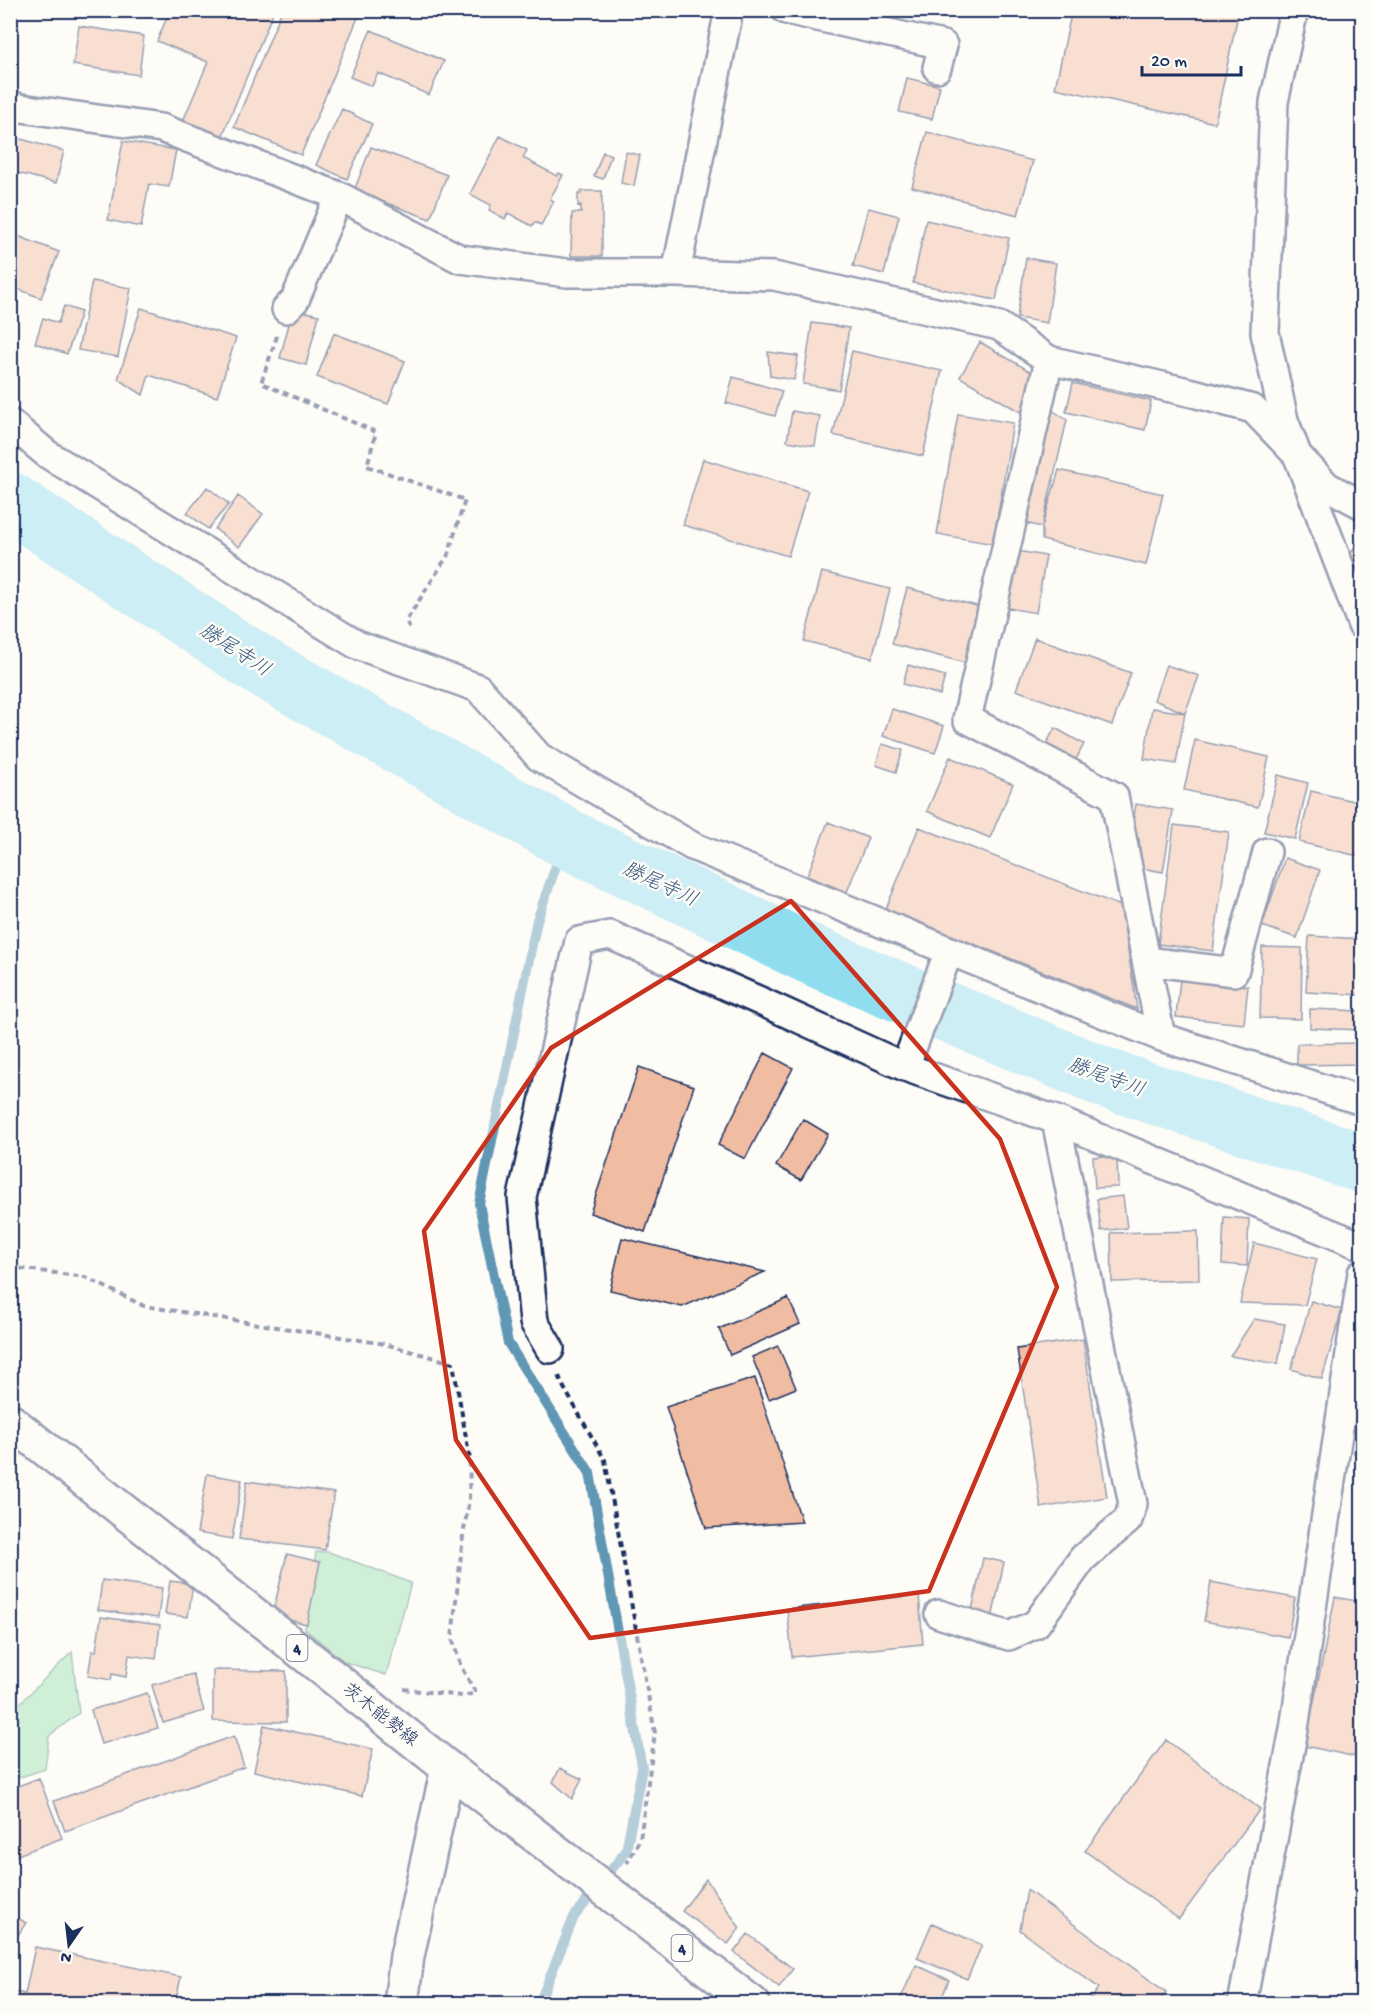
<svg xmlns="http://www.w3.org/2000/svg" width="1373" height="2014" viewBox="0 0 1373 2014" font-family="'Gochi Hand','Klee One',sans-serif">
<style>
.green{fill:#99e1b0;stroke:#5a8887;stroke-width:1.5}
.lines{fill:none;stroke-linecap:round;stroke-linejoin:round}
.stream{stroke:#6197b5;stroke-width:10}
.river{stroke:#90ddef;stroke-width:60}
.building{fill:#f1bda2;stroke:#1b2f5e;stroke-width:1.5}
.minor-casing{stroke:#1b2f5e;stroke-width:32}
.tertiary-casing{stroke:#1b2f5e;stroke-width:38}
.primary-casing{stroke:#1b2f5e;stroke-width:38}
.path{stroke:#1b2f5e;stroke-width:4;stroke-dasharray:6 4.5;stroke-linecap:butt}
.minor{stroke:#fdfcf7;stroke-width:27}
.tertiary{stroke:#fdfcf7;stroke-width:33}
.primary{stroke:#fdfcf7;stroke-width:33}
.marked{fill:none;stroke:#c8321e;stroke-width:4.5;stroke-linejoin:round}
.labels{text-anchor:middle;stroke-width:5;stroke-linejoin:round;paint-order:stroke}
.shield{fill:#fdfcf7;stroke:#5f6c8c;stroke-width:1.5}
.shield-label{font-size:16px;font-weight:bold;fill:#1b2f5e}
.street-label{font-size:18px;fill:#1b2f5e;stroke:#fdfcf7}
.water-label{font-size:20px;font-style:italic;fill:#385a82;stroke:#fdfcf7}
</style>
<rect width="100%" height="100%" fill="#fdfcf7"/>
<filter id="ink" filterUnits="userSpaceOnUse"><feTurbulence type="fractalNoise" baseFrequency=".0167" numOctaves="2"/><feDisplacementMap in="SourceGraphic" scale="12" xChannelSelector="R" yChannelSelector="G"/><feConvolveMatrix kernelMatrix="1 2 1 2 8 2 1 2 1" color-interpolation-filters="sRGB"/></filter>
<g filter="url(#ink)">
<!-- green -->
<path class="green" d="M316 1552H329L411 1583 386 1675 345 1662 305 1629Z
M72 1652 79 1713 49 1736 45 1769 11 1780V1712Z"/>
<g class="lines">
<!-- stream -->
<path class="stream" d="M539 2004 574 1917 626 1851 642 1768 590 1473 508 1343 479 1204 537 920 566 838"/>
<!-- river -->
<path class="river" d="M10 502 262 667 566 838 816 957 1105 1078 1362 1163"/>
</g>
<!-- building -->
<path class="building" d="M170 10H274L222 137 183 121 208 62 157 41Z
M282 10H361L301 155 234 127Z
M1072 10H1239L1215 123 1055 88Z
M79 26 144 36 139 75 73 65Z
M371 30 444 61 429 95 378 73 372 86 350 77Z
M907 78 940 86 932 119 899 112Z
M342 109 372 124 347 179 316 165Z
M927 132 1033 161 1018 215 912 187Z
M10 136 64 151 56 183 10 171Z
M500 136 527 150 523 158 557 176 559 173 563 175 550 199 554 201 541 225 535 222 532 226 508 213 505 219 489 210 491 205 470 194Z
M123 141 176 150 169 187 149 184 141 227 108 220Z
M371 147 447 175 430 219 354 191Z
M603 152 611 155 603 179 594 176Z
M626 152 640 155 634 186 621 183Z
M581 191H602V256H571L572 213H581V205L578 206V194H581Z
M868 208 899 216 884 274 853 266Z
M926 220 1009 238 996 300 913 283Z
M10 233 59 252 41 298 10 286Z
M1026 258 1056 263 1047 323 1017 318Z
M92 281 131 288 118 357 78 350Z
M64 306 81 312 67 354 35 343 43 318 58 323Z
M141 308 236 338 217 397 149 375 143 395 118 379Z
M293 309 319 315 306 365 280 358Z
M812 323 849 328 839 390 803 384Z
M334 333 405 361 388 404 317 377Z
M980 342 1033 373 1022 413 960 377Z
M852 351 942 371 923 456 833 435Z
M768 352 798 356 794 380 770 376Z
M733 377 782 391 775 416 726 403Z
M1073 383 1151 401 1145 430 1066 412Z
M1043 404 1067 420 1042 527 1016 521Z
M792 411 820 416 815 446 787 441Z
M958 414 1013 423 993 544 937 534Z
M703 459 808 491 788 556 683 525Z
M1059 470 1163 494 1146 565 1042 540V527Z
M207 487 229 504 208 529 187 513Z
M238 496 263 514 239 547 215 529Z
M1361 537 1362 538V564L1349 556Z
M1017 551 1046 556 1036 613 1008 608Z
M822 572 890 589 872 658 804 641Z
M907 588 985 608 970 664 892 644Z
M1035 638 1131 673 1112 725 1016 690Z
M908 665 945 676 940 695 903 684Z
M1166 665 1199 676 1185 713 1154 700Z
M1152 708 1185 713 1176 764 1144 759Z
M892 709 944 726 935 753 883 736Z
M1055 728 1084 744 1074 763 1044 748Z
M1195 740 1269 757 1258 807 1184 790Z
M882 744 903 750 896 772 876 765Z
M950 757 1013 784 990 838 927 811Z
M1278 775 1308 783 1295 839 1264 832Z
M1311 791 1362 803V857L1299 842Z
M1136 804 1173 810 1163 872 1142 868 1139 839 1131 834Z
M828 822 868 838 847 892 807 876Z
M1174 825 1229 832 1213 951 1158 944Z
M919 827 1121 906 1137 1009 886 909Z
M1285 858 1320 870 1297 938 1262 926Z
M1359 862H1362V890L1354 888Z
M1309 936 1362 939V995L1306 992Z
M1262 947 1302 948 1301 1019 1260 1018Z
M1180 979 1248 986 1244 1024 1176 1017Z
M1310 1009 1362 1011V1030L1310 1028Z
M1362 1043V1064L1297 1065V1044Z
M765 1053 793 1068 745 1159 718 1145Z
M639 1067 694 1086 645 1232 590 1213Z
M803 1119 828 1134 801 1180 776 1166Z
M1117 1155 1118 1187 1095 1188 1093 1157Z
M1123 1196 1127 1228 1101 1231 1097 1199Z
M1224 1217 1249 1219 1247 1266 1222 1264Z
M1198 1231 1199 1280 1112 1282 1111 1233Z
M622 1238 765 1272 682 1307 610 1290Z
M1254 1243 1317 1259 1305 1305 1240 1303Z
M788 1298 800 1324 730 1355 719 1329Z
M1311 1301 1342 1310 1322 1379 1291 1369Z
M1254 1319 1285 1324 1278 1364 1230 1356Z
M1083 1339 1107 1497 1041 1508 1017 1349Z
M778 1346 796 1388 769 1399 752 1357Z
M755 1378 802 1522 706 1528 666 1407Z
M1362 1406V1455L1354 1453Z
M207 1474 242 1480 232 1539 197 1533Z
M247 1481 334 1493 325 1550 239 1539Z
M287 1554 320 1562 307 1624 272 1616Z
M983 1558 1004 1562 992 1619 971 1615Z
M102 1580 162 1588 158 1618 98 1610Z
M170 1581 193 1584 188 1617 165 1614Z
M1211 1582 1295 1598 1288 1637 1204 1621Z
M919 1595 923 1644 792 1657 787 1609Z
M1335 1597 1362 1602 1361 1758 1305 1746Z
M101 1617 160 1625 156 1659 129 1655 126 1677 112 1674 111 1680 88 1676 92 1651H96Z
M213 1670 286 1671V1722L213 1721Z
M193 1674 204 1711 163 1723 152 1685Z
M147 1693 158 1728 101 1744 91 1710Z
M264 1725 373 1749 362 1796 254 1771Z
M234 1736 244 1767 65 1831 54 1801Z
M1166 1740 1260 1809 1179 1919 1085 1851Z
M560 1768 582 1779 572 1799 553 1782Z
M39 1778 62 1838 10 1858V1789Z
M706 1879 740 1928 728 1944 682 1911Z
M1027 1890 1166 1992 1158 2004H1088L1099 1988 1020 1930Z
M10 1913 26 1923 10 1947Z
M932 1923 982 1945 967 1979 917 1958Z
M748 1934 793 1969 779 1987 734 1952Z
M35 1947 181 1977 175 2004H10V1991L25 1994Z
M916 1965 949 1980 939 2004H898Z"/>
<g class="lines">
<!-- minor casing -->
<g class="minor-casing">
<path id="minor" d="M786 10 943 45 937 68
M1294 10 1274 102 1265 333 1284 420 1362 625
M10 103 14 107 161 128 339 196 460 259 567 273H676L774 276 999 326 1049 360 1197 394 1253 409 1327 486 1362 505
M676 273 729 10
M286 309 295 300 339 196
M1049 360 967 719 1114 796 1161 1037
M10 423 47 454 357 645 478 688 539 757 692 846 1161 1037 1362 1101
M1146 961 1234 972 1267 852
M905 1067 949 951
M550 1349 534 1322 522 1197 579 941 610 935 760 1001 905 1067 1056 1120 1362 1246
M939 1614 1009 1636 1036 1624 1083 1558 1128 1520 1133 1504 1056 1120
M1242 2004 1294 1729 1362 1273"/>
</g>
<!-- tertiary casing -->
<g class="tertiary-casing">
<path id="tertiary" d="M401 2004 407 1956 448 1768"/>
</g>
<!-- primary casing -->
<g class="primary-casing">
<path id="primary" d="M10 1421 448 1768 753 2004"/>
</g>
<!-- path -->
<path class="path" d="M277 336 261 383 376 432 367 466 465 500 448 555 406 621 411 631
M10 1267 85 1277 144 1306 385 1344 453 1363 470 1460 469 1500 463 1536 452 1638 461 1667 476 1693 462 1696 404 1689
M559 1376 563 1386 605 1460 655 1733 640 1839 627 1863"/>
<!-- minor -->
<use href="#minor" class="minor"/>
<!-- tertiary -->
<use href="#tertiary" class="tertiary"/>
<!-- primary -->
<use href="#primary" class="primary"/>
</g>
</g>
<!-- marked area -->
<path d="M0 0H1373V2014H0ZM791 901 1000 1139 1057 1287 929 1591 590 1638 456 1440 424 1231 551 1048Z" fill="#fdfcf7" fill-opacity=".55" fill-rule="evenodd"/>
<path class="marked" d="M791 901 1000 1139 1057 1287 929 1591 590 1638 456 1440 424 1231 551 1048Z"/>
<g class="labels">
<!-- shield labels -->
<g class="shield">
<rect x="286.5" y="1635" width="21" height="26" rx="4.5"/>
<rect x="671.5" y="1935" width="21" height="26" rx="4.5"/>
</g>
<g class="shield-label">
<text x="297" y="1654">4</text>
<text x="682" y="1954">4</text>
</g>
<!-- street labels -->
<g class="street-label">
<text transform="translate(381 1714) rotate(38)" y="6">茨木能勢線</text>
</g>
<!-- water labels -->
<g class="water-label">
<text transform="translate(236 649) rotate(33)" y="7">勝尾寺川</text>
<text transform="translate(661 883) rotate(25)" y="7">勝尾寺川</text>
<text transform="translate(1107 1076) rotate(20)" y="7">勝尾寺川</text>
</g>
</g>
<!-- margin -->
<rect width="1373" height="2014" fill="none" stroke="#fdfcf7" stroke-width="36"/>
<rect x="18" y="18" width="1337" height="1978" fill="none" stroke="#1b2f5e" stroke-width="2" filter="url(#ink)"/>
<!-- north arrow -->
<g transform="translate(69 1945) rotate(194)" stroke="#fdfcf7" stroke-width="4.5" paint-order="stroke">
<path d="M0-4.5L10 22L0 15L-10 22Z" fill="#1b2f5e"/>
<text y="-9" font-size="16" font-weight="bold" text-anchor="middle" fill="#1b2f5e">N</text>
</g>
<!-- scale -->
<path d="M1142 66v9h99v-9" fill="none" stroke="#1b2f5e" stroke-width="3"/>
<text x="1151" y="66" font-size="18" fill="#1b2f5e" stroke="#fdfcf7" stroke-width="4.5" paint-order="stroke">20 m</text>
</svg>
